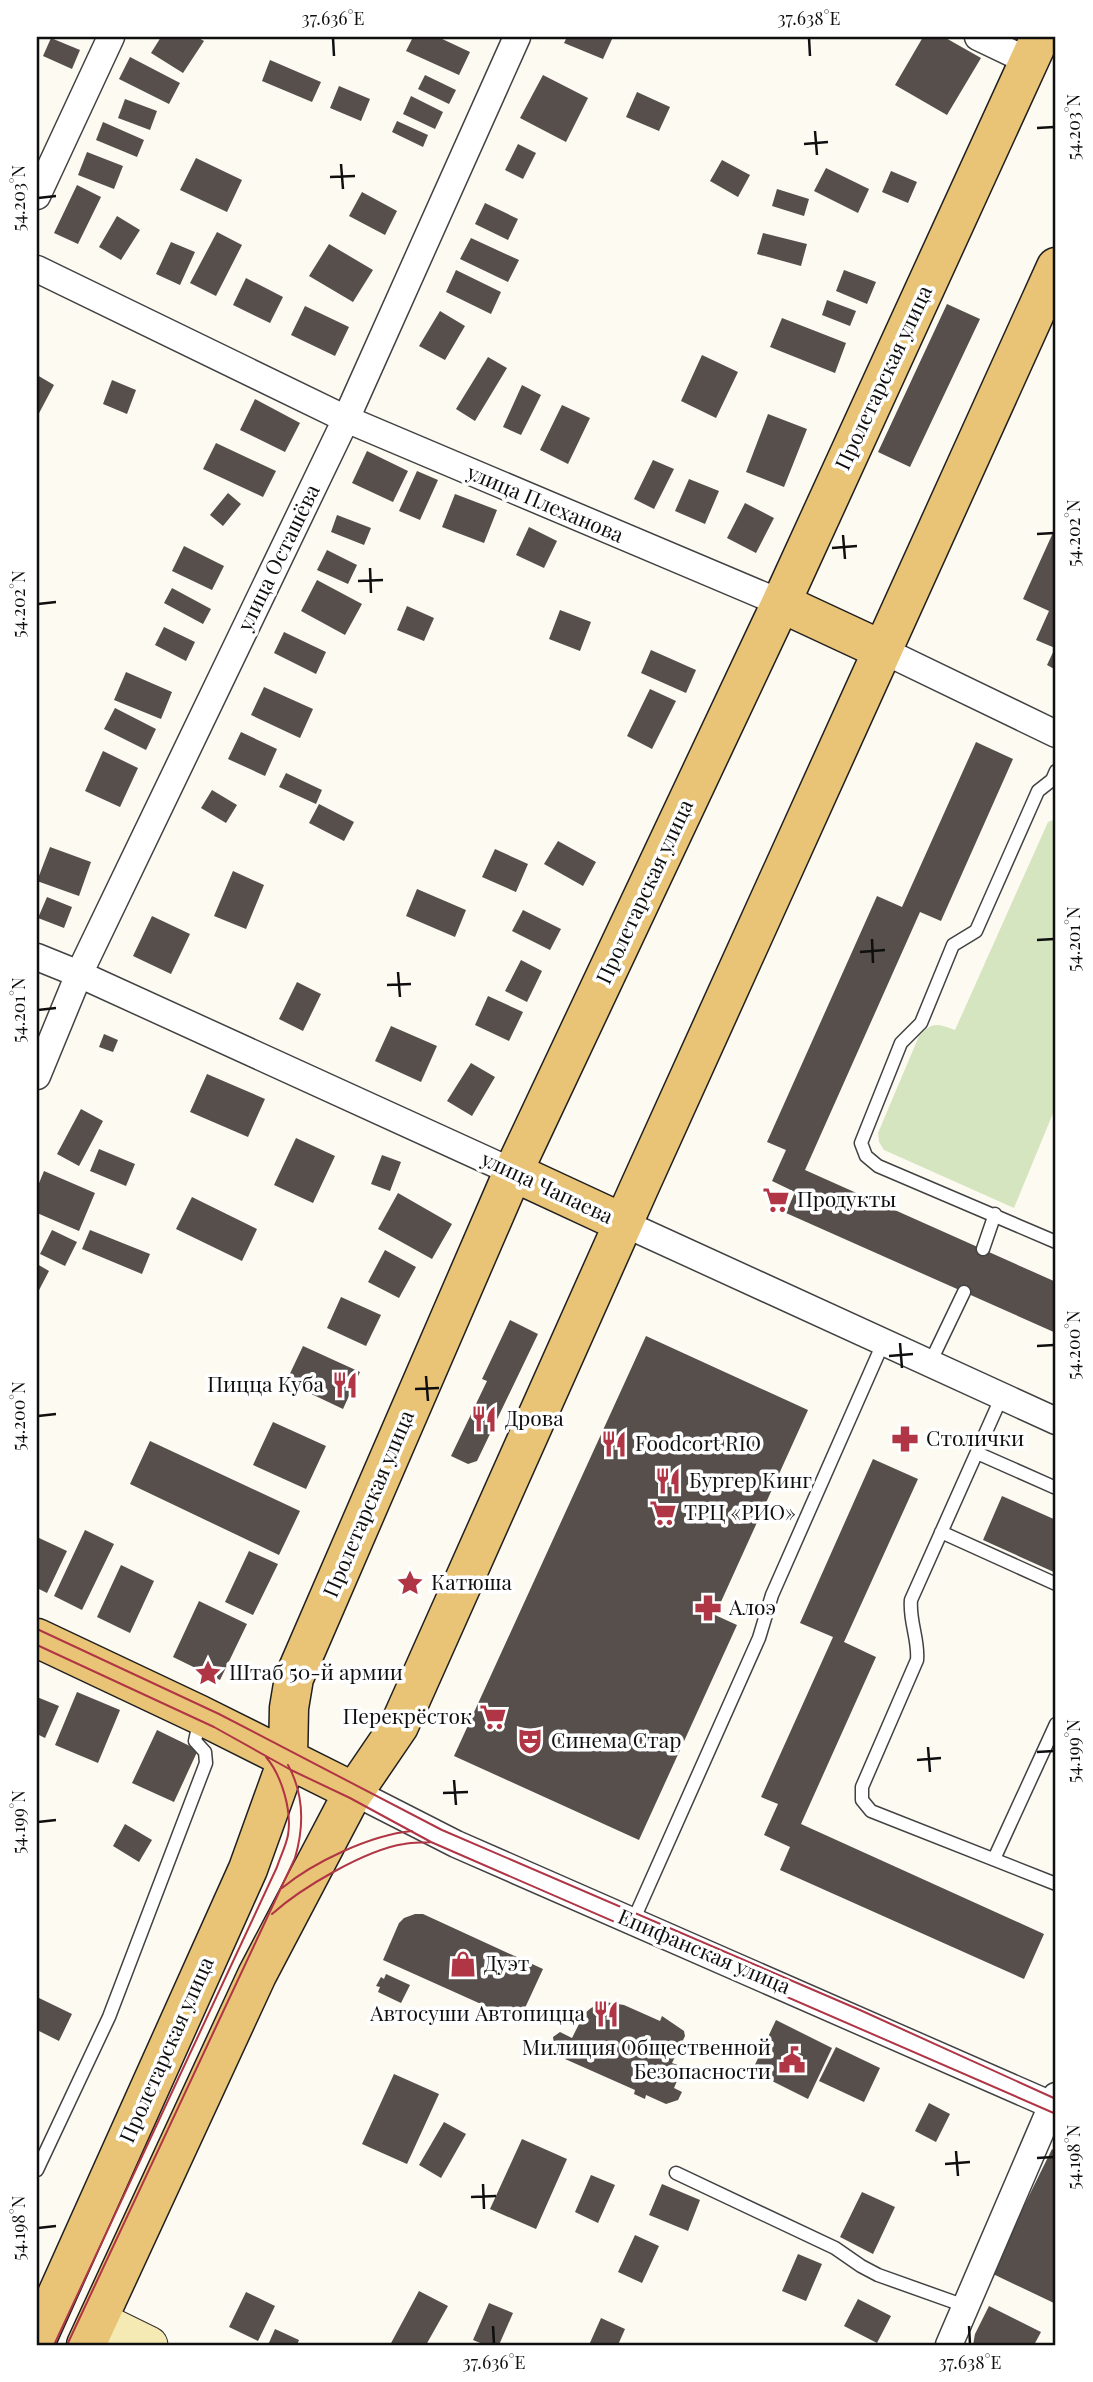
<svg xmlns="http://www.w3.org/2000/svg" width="1093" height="2382" viewBox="0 0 1093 2382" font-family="'Playfair Display',serif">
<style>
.green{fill:#d5e5bf}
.building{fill:#564f4c}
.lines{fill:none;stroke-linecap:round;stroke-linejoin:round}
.service-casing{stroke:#424242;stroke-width:15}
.minor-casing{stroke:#424242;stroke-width:29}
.secondary-casing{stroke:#313131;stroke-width:39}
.primary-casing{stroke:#202020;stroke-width:41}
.service{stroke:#fff;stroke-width:12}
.minor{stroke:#fff;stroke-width:26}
.secondary{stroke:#f6eab4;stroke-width:37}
.primary{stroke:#eac476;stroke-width:38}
.tram{stroke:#b03545;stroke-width:2}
.ticks{fill:none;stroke:#0f0f0f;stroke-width:2.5}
.labels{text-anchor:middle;stroke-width:7;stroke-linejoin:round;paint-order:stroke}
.street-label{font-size:21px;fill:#0f0f0f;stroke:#fff}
.poi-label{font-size:21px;fill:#0f0f0f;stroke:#fff;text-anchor:start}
.neatline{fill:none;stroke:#0f0f0f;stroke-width:2.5}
.ticks-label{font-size:18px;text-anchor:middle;fill:#0f0f0f}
</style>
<rect width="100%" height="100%" fill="#fdfaf2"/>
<!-- green -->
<path class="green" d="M1056 819V1106L1014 1208 884 1150 879 1142 878 1133 919 1036C933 1021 938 1024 955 1030L1048 822Z"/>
<!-- building -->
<path class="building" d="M161 37H197L204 41 183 73 151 53Z
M413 37H438L470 52 459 75 406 51Z
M567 37H613L603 59 564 43Z
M923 37H944L981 58 947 115 895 85Z
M51 38 80 50 72 69 43 56Z
M130 57 180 83 169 104 119 79Z
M270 60 321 82 312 102 262 81Z
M425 75 456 90 449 104 418 89Z
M543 75 588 98 566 142 520 118Z
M339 86 370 99 361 121 330 108Z
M637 92 670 107 659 131 626 117Z
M411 96 443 112 435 129 403 114Z
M125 99 157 111 150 130 118 118Z
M397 121 428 135 423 147 392 132Z
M103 122 144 140 137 157 96 140Z
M518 144 536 153 523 179 505 170Z
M87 152 123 166 114 189 78 175Z
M196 158 242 180 227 212 180 190Z
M722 160 750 175 738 197 710 181Z
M826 168 869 189 858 213 814 191Z
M891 171 917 182 908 203 882 192Z
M77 185 101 197 78 244 54 233Z
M777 189 809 199 804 216 772 206Z
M362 192 397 211 385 235 349 216Z
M485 203 518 219 508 240 475 224Z
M117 216 140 230 121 260 99 247Z
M217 232 242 245 216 296 190 283Z
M763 233 807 244 801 266 757 254Z
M471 238 519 260 508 282 460 259Z
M171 242 195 252 180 285 156 274Z
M329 244 373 270 353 302 309 276Z
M456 270 501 292 491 314 446 292Z
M844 270 876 282 867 304 836 291Z
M246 278 283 297 270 323 233 305Z
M827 300 856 311 850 326 822 315Z
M947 304 980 319 910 467 878 452Z
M305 306 349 327 335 356 291 335Z
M440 311 465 326 445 360 419 346Z
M782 318 846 343 835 373 770 347Z
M702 355 738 372 716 418 681 401Z
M488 357 507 368 475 421 456 409Z
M37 375 54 385 37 417Z
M112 380 136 390 127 414 103 404Z
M522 385 541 395 521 435 503 427Z
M255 399 300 423 285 452 240 430Z
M562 405 590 418 568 464 540 450Z
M768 414 807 429 784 487 746 472Z
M216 443 276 471 263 497 203 469Z
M367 451 408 471 393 502 352 483Z
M653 460 674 469 654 509 634 499Z
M417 471 438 480 420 520 399 511Z
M689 479 719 491 705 524 675 511Z
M228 493 241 504 223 526 210 515Z
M455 494 497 510 484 543 442 527Z
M745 503 774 518 756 553 727 538Z
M337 515 371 528 364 545 331 532Z
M1056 526V670L1047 665 1055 648 1036 640 1049 611 1023 599Z
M529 527 557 541 544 568 516 555Z
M184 546 224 566 212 590 172 571Z
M327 550 357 565 348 584 317 570Z
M317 580 362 604 345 635 301 611Z
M172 588 211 609 203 624 164 603Z
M407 606 434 618 424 641 397 630Z
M560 610 591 622 580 651 549 639Z
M164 627 195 642 186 661 155 645Z
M284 632 326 652 316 674 274 653Z
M651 650 696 670 686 693 641 673Z
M126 672 172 692 161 719 114 700Z
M264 687 313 709 300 738 251 715Z
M650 689 676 701 652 749 627 736Z
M115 708 156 729 146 750 104 729Z
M241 732 277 749 265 776 228 759Z
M976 742 1013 759 941 921 920 912 805 1170 1056 1282V1333L786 1213 795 1192 772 1181 786 1150 767 1142 877 896 902 907Z
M103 751 138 768 120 807 85 791Z
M286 773 322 790 316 804 279 787Z
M212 790 237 805 226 823 201 808Z
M319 804 354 822 344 841 309 823Z
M558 841 596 862 583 886 544 864Z
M50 847 91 862 79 896 37 881Z
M495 849 528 864 516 892 482 877Z
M233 871 264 885 246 929 214 916Z
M417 889 466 910 455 937 406 916Z
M47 897 72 907 64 928 38 918Z
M523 910 561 929 550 950 512 931Z
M152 916 190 934 171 974 133 956Z
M521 960 542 971 527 1002 505 991Z
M297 982 321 994 303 1031 279 1019Z
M488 996 523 1012 509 1041 475 1025Z
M391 1026 437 1046 421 1082 375 1061Z
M104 1034 118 1040 113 1052 99 1047Z
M471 1063 495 1077 472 1116 447 1101Z
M207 1074 265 1099 248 1137 190 1112Z
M81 1109 103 1121 79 1166 57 1154Z
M296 1138 335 1156 313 1203 274 1185Z
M99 1149 135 1164 126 1186 90 1171Z
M382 1155 401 1162 390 1191 371 1184Z
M44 1171 95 1193 79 1231 37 1213V1188Z
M398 1193 452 1224 432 1259 378 1229Z
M192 1197 257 1229 242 1261 176 1229Z
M52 1230 77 1242 65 1266 40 1254Z
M90 1230 150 1254 142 1274 82 1249Z
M385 1250 416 1267 399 1298 368 1282Z
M37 1264 49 1271 37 1294Z
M341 1297 381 1315 366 1346 327 1328Z
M510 1320 538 1334 477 1461 468 1464 451 1456 487 1381 482 1379Z
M646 1336 808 1410 715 1615 737 1625 639 1840 454 1756Z
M303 1346 360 1372 343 1409 286 1382Z
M273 1422 326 1446 306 1489 253 1465Z
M150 1441 300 1511 279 1555 130 1484Z
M873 1459 918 1479 844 1642 876 1657 801 1824 1044 1934 1024 1979 780 1870 790 1847 764 1835 778 1804 761 1797 833 1637 800 1623Z
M1002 1496 1056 1520V1573L983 1540Z
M85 1530 114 1544 82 1610 54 1596Z
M37 1537 67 1551 47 1593 37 1588Z
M249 1551 278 1564 253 1615 225 1602Z
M121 1565 154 1581 130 1633 97 1617Z
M199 1601 247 1624 220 1680 173 1657Z
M77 1692 120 1710 98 1763 55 1745Z
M37 1697 59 1706 45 1738 37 1734Z
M157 1730 198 1750 174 1802 132 1783Z
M125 1824 152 1840 139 1862 113 1846Z
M415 1914H423L543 1969 519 2021 383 1960 399 1923 404 1918Z
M386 1974 410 1985 401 2003 378 1992 380 1987 376 1986 381 1977 384 1979Z
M37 1997 72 2014 59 2041 37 2030Z
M605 2002 624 2005 660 2021 662 2016 684 2031 685 2036 672 2063 683 2067 674 2088 682 2092 678 2100 666 2104 646 2095 645 2099 634 2094 635 2090 565 2059 569 2050 554 2044 553 2037 560 2032 572 2038 584 2014 591 2008Z
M776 2020 832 2048 808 2099 752 2071Z
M836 2047 880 2068 864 2102 819 2081Z
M394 2074 439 2094 407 2164 362 2144Z
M929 2103 950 2114 936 2142 915 2131Z
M444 2122 466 2134 441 2178 419 2165Z
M522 2139 567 2159 536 2229 490 2209Z
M1052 2149 1056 2152V2304L991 2273Z
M591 2175 615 2185 598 2223 575 2212Z
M662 2184 700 2200 688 2231 649 2215Z
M862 2192 895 2207 873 2254 840 2237Z
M635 2235 659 2246 642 2283 618 2272Z
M798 2254 822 2264 806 2301 782 2291Z
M419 2291 448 2306 426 2345H390Z
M246 2292 275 2306 258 2341 229 2327Z
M858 2299 891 2316 877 2343 844 2326Z
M489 2303 513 2313 499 2345H485L473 2340Z
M989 2306 1041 2332 1034 2345H973L975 2334Z
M601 2318 625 2329 618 2345H589Z
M275 2329 299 2340 297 2345H268Z"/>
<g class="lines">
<!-- service casing -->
<g class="service-casing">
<path id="service" d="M1056 771 1052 780 1038 791 976 931 953 945 921 1023 901 1043 861 1143 866 1156 878 1166 1056 1242
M983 1249 995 1214
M930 1363 964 1292
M1002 1396 911 1600C909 1621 919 1640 917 1660L862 1787V1800L871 1811 1056 1884
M977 1453 1056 1488
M941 1532 1056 1584
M994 1859 1056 1724
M633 1921 759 1638 772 1595 884 1341
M37 2170 109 2017 206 1763 205 1752 195 1741 200 1718
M676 2173 835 2248 861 2266 878 2275 965 2306"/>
</g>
<!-- minor casing -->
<g class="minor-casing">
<path id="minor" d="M978 37 1028 61
M37 196 111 37
M37 269 346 419 781 603
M882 650 1056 734
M37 957 79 974 513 1172
M37 1076 79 974 346 419 517 37
M623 1223 1056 1421
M354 1792 456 1844 1056 2107
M949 2345 1056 2096"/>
</g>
<!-- secondary casing -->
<g class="secondary-casing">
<path id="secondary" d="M98 2320 149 2345"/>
</g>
<!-- primary casing -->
<g class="primary-casing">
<path id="primary" d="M781 603 882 650
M513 1172 623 1223
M37 1638 200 1715 354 1792
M37 2339 248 1869 288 1758 289 1708 294 1678 513 1172 781 603 1040 37
M86 2345 257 1975 350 1798 399 1726 639 1188 1056 267"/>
</g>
<!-- service -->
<use href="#service" class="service"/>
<!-- minor -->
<use href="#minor" class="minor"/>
<!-- secondary -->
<use href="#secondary" class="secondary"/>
<!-- primary -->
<use href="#primary" class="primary"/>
<!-- tram -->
<path class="tram" d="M37 1629 219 1714 442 1830 860 2010 1056 2099
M37 1645 214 1727 291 1770 350 1798 431 1842 1056 2114
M282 1888C314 1862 370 1835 412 1831
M272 1914C301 1888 365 1850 404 1844 413 1842 423 1843 431 1842
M54 2345 277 1867C280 1857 286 1846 288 1835 292 1811 282 1776 266 1757
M67 2345 295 1858C304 1827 304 1794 288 1765"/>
</g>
<!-- ticks -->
<path class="ticks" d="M333 38 334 56M809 38 810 56M1037 128 1054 127M815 131 817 155M804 144 828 142M341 164 343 189M330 177 355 176M38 198 56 196M1037 534 1054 533M843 535 845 559M832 548 857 546M370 568 371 593M358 581 383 580M38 604 56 602M872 939 873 963M1037 940 1054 939M860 952 885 950M398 972 400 997M387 985 411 984M38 1010 56 1008M900 1343 902 1368M1037 1346 1054 1345M889 1356 913 1354M426 1376 428 1401M415 1389 439 1388M38 1416 56 1414M928 1747 930 1772M1037 1752 1054 1751M917 1760 941 1758M454 1780 456 1805M443 1793 468 1792M38 1822 56 1820M956 2151 958 2176M1037 2158 1054 2157M945 2164 970 2162M483 2184 484 2209M471 2197 496 2196M38 2228 56 2226M493 2326 494 2344M969 2326 970 2344"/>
<!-- icons -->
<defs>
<g id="supermarket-bare" transform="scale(2.1)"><path d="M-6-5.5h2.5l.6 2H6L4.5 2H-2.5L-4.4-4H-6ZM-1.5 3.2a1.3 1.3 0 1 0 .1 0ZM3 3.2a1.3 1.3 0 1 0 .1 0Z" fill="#b03545" stroke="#fff" stroke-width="2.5" paint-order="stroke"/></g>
<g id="restaurant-bare" transform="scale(2.1)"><path d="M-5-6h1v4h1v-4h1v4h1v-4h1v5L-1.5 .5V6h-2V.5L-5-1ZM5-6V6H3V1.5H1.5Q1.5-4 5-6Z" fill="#b03545" stroke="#fff" stroke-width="2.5" paint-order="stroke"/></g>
<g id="pharmacy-bare" transform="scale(2.1)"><path d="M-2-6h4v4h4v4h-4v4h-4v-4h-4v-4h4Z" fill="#b03545" stroke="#fff" stroke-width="2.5" paint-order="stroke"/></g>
<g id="sight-bare" transform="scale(2.1)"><path d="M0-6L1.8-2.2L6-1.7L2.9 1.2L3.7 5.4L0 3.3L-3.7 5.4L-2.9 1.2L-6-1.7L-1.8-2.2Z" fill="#b03545" stroke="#fff" stroke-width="2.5" paint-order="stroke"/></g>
<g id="theatre-bare" transform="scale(2.1)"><path d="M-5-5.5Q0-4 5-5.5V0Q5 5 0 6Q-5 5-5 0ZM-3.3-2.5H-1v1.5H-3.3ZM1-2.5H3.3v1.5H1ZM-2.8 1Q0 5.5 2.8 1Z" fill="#b03545" stroke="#fff" stroke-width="2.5" paint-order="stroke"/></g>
<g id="shop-bare" transform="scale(2.1)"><path d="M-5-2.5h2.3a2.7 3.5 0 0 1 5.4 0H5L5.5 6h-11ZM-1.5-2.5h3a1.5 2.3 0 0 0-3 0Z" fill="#b03545" stroke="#fff" stroke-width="2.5" paint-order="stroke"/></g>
<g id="civic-bare" transform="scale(2.1)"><path d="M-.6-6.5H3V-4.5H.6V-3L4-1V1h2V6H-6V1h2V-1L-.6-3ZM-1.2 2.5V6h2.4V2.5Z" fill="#b03545" stroke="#fff" stroke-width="2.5" paint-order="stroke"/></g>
</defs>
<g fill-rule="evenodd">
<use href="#supermarket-bare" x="776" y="1200"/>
<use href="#restaurant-bare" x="345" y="1385"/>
<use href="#restaurant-bare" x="484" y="1419"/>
<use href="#pharmacy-bare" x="905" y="1439"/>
<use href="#restaurant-bare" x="614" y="1444"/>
<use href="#restaurant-bare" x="668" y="1481"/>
<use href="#supermarket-bare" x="663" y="1513"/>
<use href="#sight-bare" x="410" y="1583"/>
<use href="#pharmacy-bare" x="708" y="1608"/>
<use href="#sight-bare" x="208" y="1673"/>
<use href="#supermarket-bare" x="493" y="1717"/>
<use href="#theatre-bare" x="530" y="1741"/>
<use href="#shop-bare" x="463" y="1964"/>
<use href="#restaurant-bare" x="606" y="2014"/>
<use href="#civic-bare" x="792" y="2060"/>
</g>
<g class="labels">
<!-- street labels -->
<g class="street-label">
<text transform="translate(884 378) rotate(-65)" y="7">Пролетарская улица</text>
<text transform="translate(545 504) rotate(23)" y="7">улица Плеханова</text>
<text transform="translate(279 558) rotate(-64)" y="7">улица Осташёва</text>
<text transform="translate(645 892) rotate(-65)" y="7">Пролетарская улица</text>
<text transform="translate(547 1188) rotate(25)" y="7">улица Чапаева</text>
<text transform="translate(369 1504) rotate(-67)" y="7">Пролетарская улица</text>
<text transform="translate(704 1952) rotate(23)" y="7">Епифанская улица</text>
<text transform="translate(167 2050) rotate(-66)" y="7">Пролетарская улица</text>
</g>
<!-- poi labels -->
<g class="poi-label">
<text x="797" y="1207">Продукты</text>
<text x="324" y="1392" text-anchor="end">Пицца Куба</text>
<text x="505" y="1426">Дрова</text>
<text x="926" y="1446">Столички</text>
<text x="635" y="1451">Foodcort RIO</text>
<text x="689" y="1488">Бургер Кинг</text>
<text x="684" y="1520">ТРЦ «РИО»</text>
<text x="431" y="1590">Катюша</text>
<text x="729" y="1615">Алоэ</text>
<text x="229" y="1680">Штаб 50-й армии</text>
<text x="472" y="1724" text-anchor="end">Перекрёсток</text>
<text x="551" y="1748">Синема Стар</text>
<text x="484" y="1971">Дуэт</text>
<text x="585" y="2021" text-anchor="end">Автосуши Автопицца</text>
<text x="771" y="2055" text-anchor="end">Милиция Общественной<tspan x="771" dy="24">Безопасности</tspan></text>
</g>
</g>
<!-- border -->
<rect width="1093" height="2382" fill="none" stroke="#ffffff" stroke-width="77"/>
<rect x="38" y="38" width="1016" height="2306" class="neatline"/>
<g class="ticks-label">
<text x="333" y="25">37.636°E</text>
<text x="809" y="25">37.638°E</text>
<text transform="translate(1074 127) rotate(-90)" y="6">54.203°N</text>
<text transform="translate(19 198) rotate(-90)" y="6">54.203°N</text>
<text transform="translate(1074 533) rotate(-90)" y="6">54.202°N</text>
<text transform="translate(19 604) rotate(-90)" y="6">54.202°N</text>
<text transform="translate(1074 939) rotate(-90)" y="6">54.201°N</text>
<text transform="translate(19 1010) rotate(-90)" y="6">54.201°N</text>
<text transform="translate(1074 1345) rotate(-90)" y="6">54.200°N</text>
<text transform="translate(19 1416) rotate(-90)" y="6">54.200°N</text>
<text transform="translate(1074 1751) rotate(-90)" y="6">54.199°N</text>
<text transform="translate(19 1822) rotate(-90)" y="6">54.199°N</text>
<text transform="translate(1074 2157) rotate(-90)" y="6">54.198°N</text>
<text transform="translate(19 2228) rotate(-90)" y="6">54.198°N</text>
<text x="494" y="2369">37.636°E</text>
<text x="970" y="2369">37.638°E</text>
</g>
</svg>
